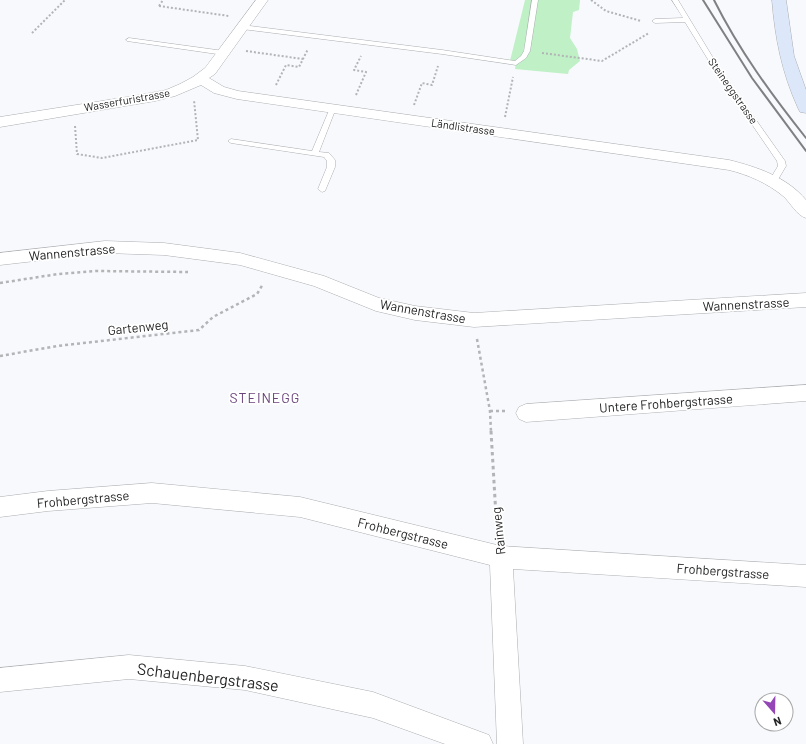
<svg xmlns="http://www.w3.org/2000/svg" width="806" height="744" viewBox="0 0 806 744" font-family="Barlow,sans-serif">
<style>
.green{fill:#bff0c6}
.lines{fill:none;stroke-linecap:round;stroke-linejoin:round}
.lane-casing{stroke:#abadb0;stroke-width:1}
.street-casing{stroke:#abadb0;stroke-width:1}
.secondary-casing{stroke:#abadb0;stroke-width:1}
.path-far2{stroke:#b2b4b6;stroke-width:2;stroke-dasharray:2 2;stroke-linecap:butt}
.path-far1{stroke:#b2b4b6;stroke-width:2.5;stroke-dasharray:3 3;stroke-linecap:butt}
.path{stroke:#b2b4b6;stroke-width:3;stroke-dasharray:3.5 3.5;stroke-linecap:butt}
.lane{fill:#fff;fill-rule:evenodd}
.street{fill:#fff;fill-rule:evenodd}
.secondary{fill:#dce8fa;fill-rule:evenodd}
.rail{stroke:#7f8082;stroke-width:2}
.labels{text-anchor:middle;stroke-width:3.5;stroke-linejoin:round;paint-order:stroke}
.far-street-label{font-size:11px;fill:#232425;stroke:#fff}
.street-label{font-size:13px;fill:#232425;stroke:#fff}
.neighbourhood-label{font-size:14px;letter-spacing:1px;fill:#6a437c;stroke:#fff}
.near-street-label{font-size:16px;fill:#232425;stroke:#fff}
</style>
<rect width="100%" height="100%" fill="#f7f9fc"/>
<!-- green -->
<path class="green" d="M525 0H580L579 10 573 12 570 38 577 49 580 61 569 70 568 74 515 69 516 63 510 61Z"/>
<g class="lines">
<!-- lane casing -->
<g class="lane-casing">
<path id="lane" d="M532 0H538L530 51 526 58 516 65 442 54 242 29 239 27 242 25 442 50 515 61 521 56 524 51Z
M672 0H678L718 66 785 161 786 166 776 183 773 184 769 181 778 166 777 161 712 66 685 22 655 23 652 21 655 19 683 18Z
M129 38 224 51 227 53 224 55 127 41 126 40Z
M333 106 336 108 319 152 329 153 335 160V167L325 191 322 192 318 189 327 167V161L324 157 231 143 228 141 231 139 312 151 330 108Z"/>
</g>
<!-- street casing -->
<g class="street-casing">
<path id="street" d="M256 0H268L215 74 209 78 224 87 238 91 729 160C757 167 787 177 806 200V218C796 215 791 203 783 196 767 183 749 175 729 170L237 99 214 93 201 85 175 96 155 101 0 127V117L140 95 166 90 180 84 193 77 205 68Z
M105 241 164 243 240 253 324 276 379 298 415 306 474 313 806 293V307L474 327 415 320 376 311 314 286 240 265 164 255 105 253 0 265V253Z
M806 385V401L526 422 519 419 516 413 519 407 526 404Z
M152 483 300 497 501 546 806 565V587L513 569 523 744H497L490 565 300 517 152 503 48 511 0 517V497L48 491Z
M129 655 245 666 373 692 489 735 493 744H445L373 718 245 690 129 679 0 692V668Z"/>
</g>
<!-- secondary casing -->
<g class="secondary-casing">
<path id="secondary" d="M772 0H786L794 56 806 90V113L800 112 798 108C782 73 775 38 772 0Z"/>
</g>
<!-- path-far2 -->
<path class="path-far2" d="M591 0 606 11 641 21
M159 6 229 16
M159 6 163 0
M32 33 65 0
M246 51 303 59
M542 53 602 61 649 33
M276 85 286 65 299 67 308 49
M356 95 366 72 354 70 361 56
M414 105 422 83 432 85 438 66
M505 117 513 77
M75 126 77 154 102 158 198 140 194 100"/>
<!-- path-far1 -->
<path class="path-far1" d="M0 283 58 274 96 271 188 272
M477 339 490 411 491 432
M0 356 57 346 199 330 213 317 257 294 263 284
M490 411H506"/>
<!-- path -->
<path class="path" d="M491 431 497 533"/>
<!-- lane -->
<use href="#lane" class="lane"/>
<!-- street -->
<use href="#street" class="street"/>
<!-- secondary -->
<use href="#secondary" class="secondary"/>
<!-- rail -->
<path class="rail" d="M703 0 752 78 806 151
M714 0C739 50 771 94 806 138"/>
</g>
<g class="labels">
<!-- far-street labels -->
<g class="far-street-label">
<text transform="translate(733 91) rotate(55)" y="4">Steineggstrasse</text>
<text transform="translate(127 100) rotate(-10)" y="4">Wasserfuristrasse</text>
<text transform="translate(463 127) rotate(8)" y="4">Ländlistrasse</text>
</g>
<!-- street labels -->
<g class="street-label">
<text transform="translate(72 252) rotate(-5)" y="5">Wannenstrasse</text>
<text transform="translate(746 304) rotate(-3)" y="5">Wannenstrasse</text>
<text transform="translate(423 311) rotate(10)" y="5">Wannenstrasse</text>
<text transform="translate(138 327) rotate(-6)" y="5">Gartenweg</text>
<text transform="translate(666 403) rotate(-4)" y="5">Untere Frohbergstrasse</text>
<text transform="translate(83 499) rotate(-5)" y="5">Frohbergstrasse</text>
<text transform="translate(498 531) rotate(-96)" y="5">Rainweg</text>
<text transform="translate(403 533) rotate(14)" y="5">Frohbergstrasse</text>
<text transform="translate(723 571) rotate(4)" y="5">Frohbergstrasse</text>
</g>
<!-- neighbourhood labels -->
<g class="neighbourhood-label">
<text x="265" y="403">STEINEGG</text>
</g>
<!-- near-street labels -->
<g class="near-street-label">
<text transform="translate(208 677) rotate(7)" y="6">Schauenbergstrasse</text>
</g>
</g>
<!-- north arrow -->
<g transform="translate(774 712) rotate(160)"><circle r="19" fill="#ffffff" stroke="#a7a7a8"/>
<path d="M0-3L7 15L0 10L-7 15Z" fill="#9546b6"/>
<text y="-6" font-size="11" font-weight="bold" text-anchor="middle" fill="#232425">N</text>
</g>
</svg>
